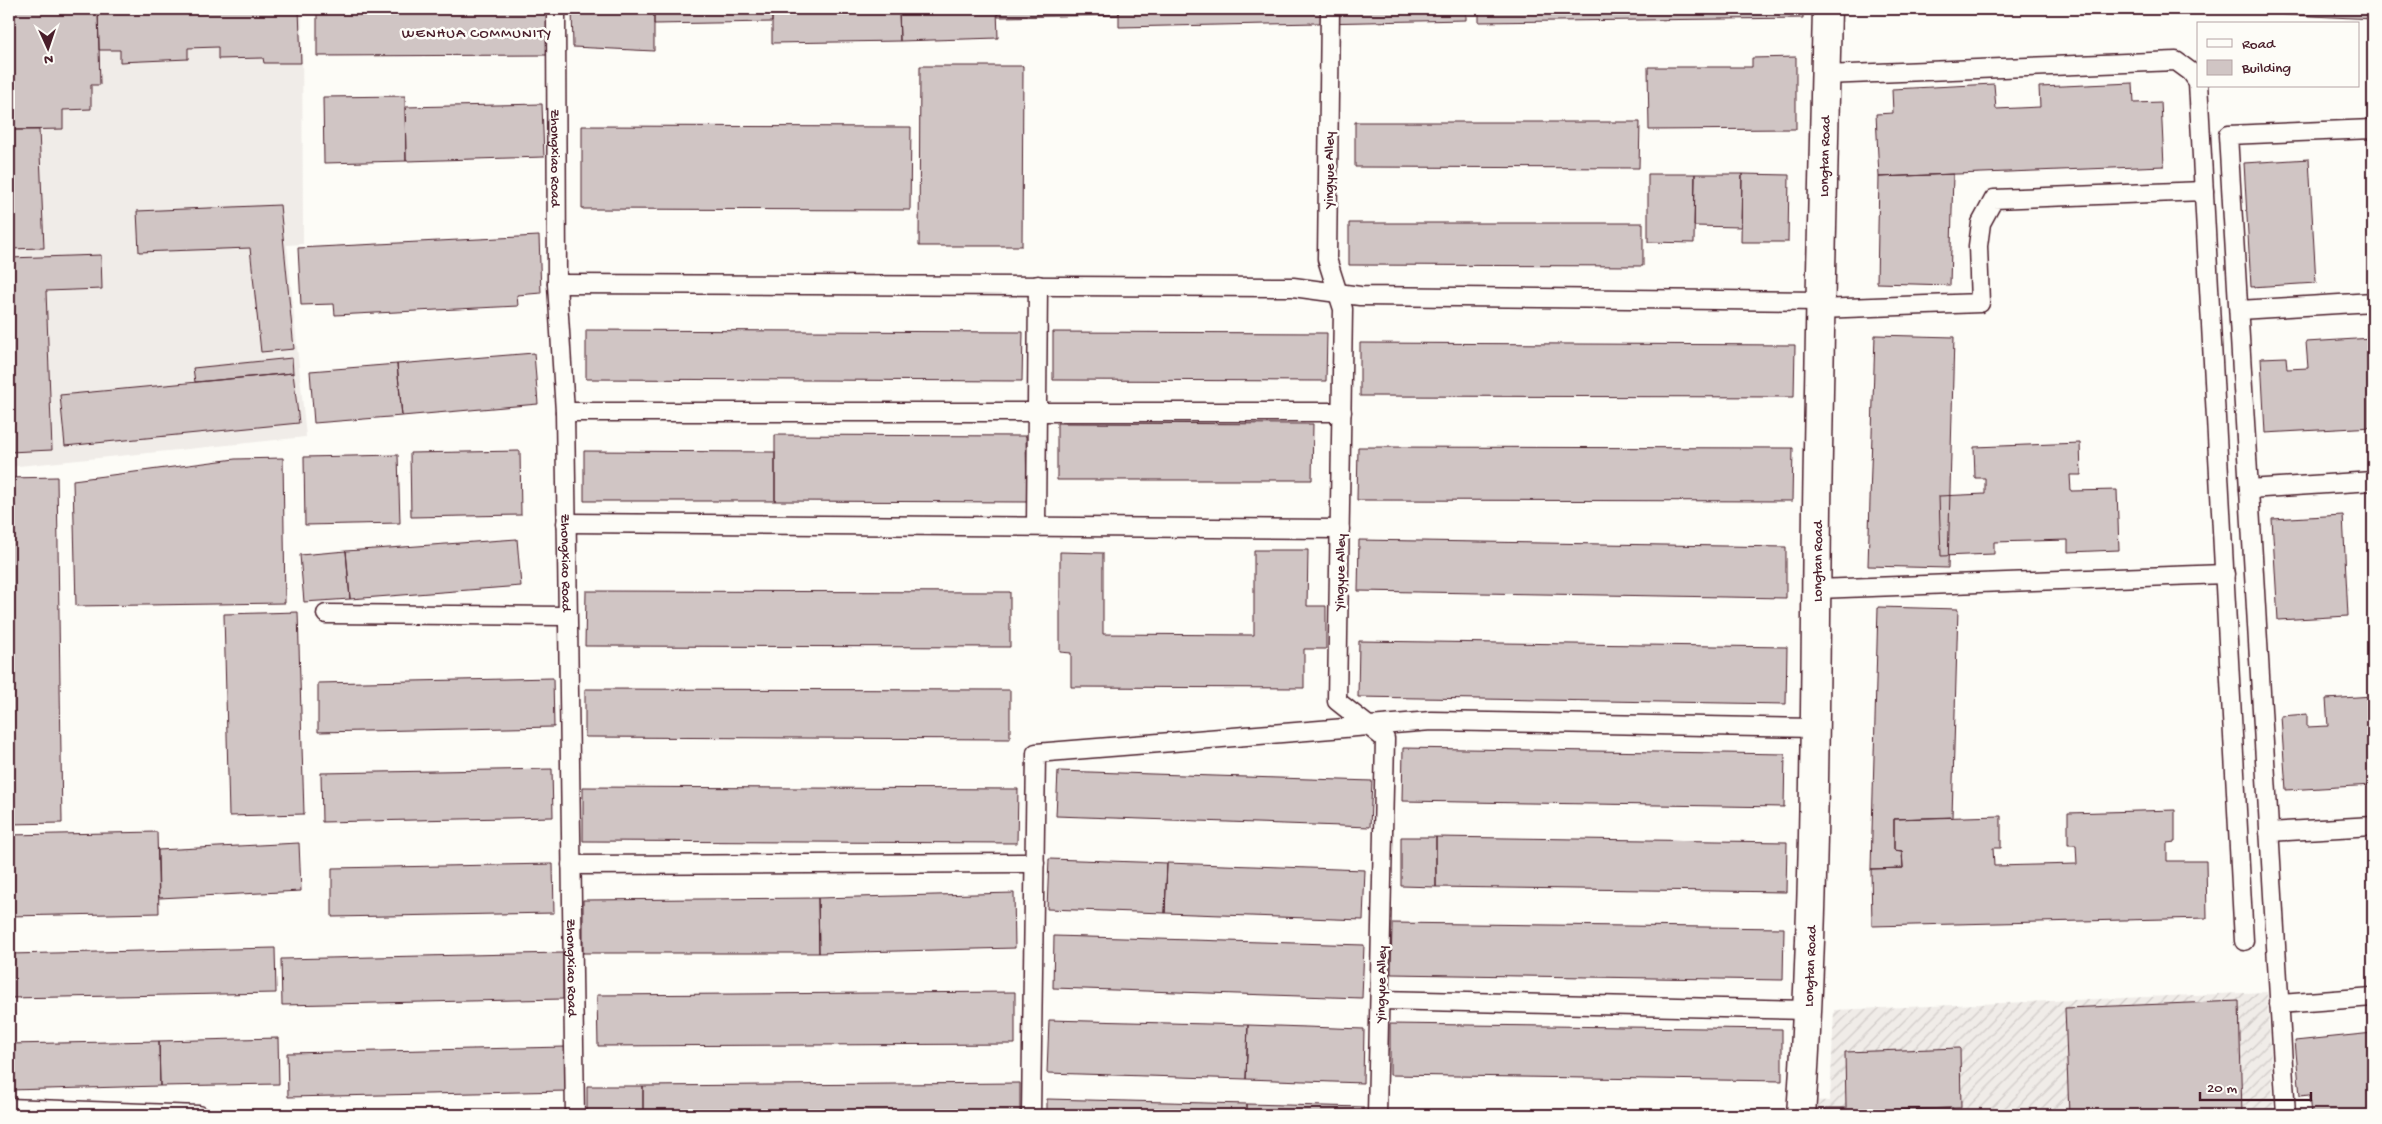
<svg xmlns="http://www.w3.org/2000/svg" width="2382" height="1124" viewBox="0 0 2382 1124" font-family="'Gochi Hand',sans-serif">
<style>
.built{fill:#f0ece8}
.industrial{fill:url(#industrial-furrows)}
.building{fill:#d0c5c4;stroke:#4a1f2b}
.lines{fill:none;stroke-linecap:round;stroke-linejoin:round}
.lane-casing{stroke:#4a1f2b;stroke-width:21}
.street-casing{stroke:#4a1f2b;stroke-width:31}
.lane{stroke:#fdfcf7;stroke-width:18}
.street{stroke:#fdfcf7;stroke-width:28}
.labels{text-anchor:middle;stroke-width:5;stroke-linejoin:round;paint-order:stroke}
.street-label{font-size:14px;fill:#4a1f2b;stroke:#fdfcf7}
.neighbourhood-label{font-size:15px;letter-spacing:1px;fill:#4a1f2b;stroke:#fdfcf7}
</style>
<defs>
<pattern id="industrial-furrows" width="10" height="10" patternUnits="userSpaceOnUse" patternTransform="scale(1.25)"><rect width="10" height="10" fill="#f0ece8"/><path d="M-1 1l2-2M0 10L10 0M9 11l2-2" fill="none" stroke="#cfcac7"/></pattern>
</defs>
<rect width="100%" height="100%" fill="#fdfcf7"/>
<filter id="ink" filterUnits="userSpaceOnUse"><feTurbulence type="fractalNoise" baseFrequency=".02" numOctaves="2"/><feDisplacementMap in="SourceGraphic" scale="10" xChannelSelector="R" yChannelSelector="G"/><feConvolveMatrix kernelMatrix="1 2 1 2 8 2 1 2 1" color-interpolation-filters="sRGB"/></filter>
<g filter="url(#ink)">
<!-- built -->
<path class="built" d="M9 9H302L303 244 287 245 306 437 9 467Z"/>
<!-- industrial -->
<path class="industrial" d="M2267 992 2274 1115H1807V1100L1830 1101 1834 1010Z"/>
<!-- building -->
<path class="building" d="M9 9H98L100 85H91V109L63 110V129L9 130Z
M98 9H299L301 63H264L263 58 218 59V47L188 48V59L120 62V50H99Z
M317 9H550V55L317 56Z
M572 9H654V51L573 47Z
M654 9H772V22L654 24Z
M772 9H899L900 41 772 43Z
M899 9H997L998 38 900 41Z
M997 9H1119V15L998 17Z
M1119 9H1466V20L1119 27Z
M1479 9H1803V18L1479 22Z
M2230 9H2373V19L2230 12Z
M1796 57V129L1649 130 1648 67H1752V58Z
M920 66H1023L1022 246H919Z
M2133 83 2134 103 2161 102 2164 166 1879 177 1876 114 1893 113 1892 89 1994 84 1996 109 2040 107 2039 87Z
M405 96 406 161 324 163 323 97Z
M542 104 544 157 406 161 405 107Z
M1355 122H1640L1639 168 1355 167Z
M582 126 911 127 910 210 582 209Z
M9 130H39L44 248 9 249Z
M2309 159 2316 283 2251 287 2244 163Z
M1648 174H1695L1694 243 1648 242Z
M1695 174H1742L1741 227 1694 226Z
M1742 174 1789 175 1788 242H1741Z
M1953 174 1950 285 1877 283 1879 177Z
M280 205 294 349 261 352 250 248 139 252 137 211Z
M1349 223H1643V266L1349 265Z
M539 236 541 293 517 295 518 306 335 315 334 304 301 305 298 248Z
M101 255 102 289 46 291 52 450 9 452V258Z
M586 330 1023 332 1022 381 586 379Z
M1053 332 1327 333 1326 381 1053 380Z
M1875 335 1954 337 1948 568 1868 566Z
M2373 338V427L2265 433 2261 358 2286 357 2287 369 2308 368 2306 342Z
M1360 343 1795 345 1794 397 1360 396Z
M534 353 538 404 402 416 397 364Z
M292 358 293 373 195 382 193 368Z
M397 364 402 416 314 423 310 371Z
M293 373 299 423 65 446 60 395Z
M1057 423 1313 424 1312 480H1057Z
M775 435 1026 436 1027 502 775 501Z
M2080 443 2081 475H2070L2071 491 2117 490 2119 550 2068 552V540L1994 542V554L1941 556 1939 496 1985 494V478H1975L1974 447Z
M1358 447 1793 448 1792 501 1357 500Z
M520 451 521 515 411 517 410 453Z
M584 451 775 452V501H584Z
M398 455 400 523 305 525 304 457Z
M283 458 285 603 76 606 73 480 235 459Z
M57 477 62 823 9 824V478Z
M2343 515 2348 616 2278 620 2272 519Z
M517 539 521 586 350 599 346 551Z
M1359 540 1786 547V598L1358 591Z
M1254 550H1308L1307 606H1326V649H1304V688L1071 687V653L1060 652V552L1103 553V634L1254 635Z
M346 551 350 599 304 602 300 555Z
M586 591 1010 592V647L585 646Z
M1878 607 1958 609 1952 817 1894 819V850L1902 851 1903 868 1871 869Z
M298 612 304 814 229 816 224 614Z
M1359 641 1787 647 1786 704 1358 697Z
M553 678 554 727 318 732V683Z
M585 689 1010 690V739L585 737Z
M2373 696V785L2286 790 2281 716 2307 714V727L2328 726 2326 699Z
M1403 748 1785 754 1784 807 1402 801Z
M552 769 553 817 322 822 321 773Z
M1058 771 1372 781 1370 827 1056 816Z
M583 787 1018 789 1017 843 583 841Z
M2175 810V842L2167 843V861H2206L2207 918 1872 926 1871 869 1903 868 1902 851 1894 850V819L2001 816V848H1993L1994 866 2077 864 2076 845H2068V813Z
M157 832 159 913 9 916V835Z
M1401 837H1436V887L1401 886Z
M1436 837 1787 842 1786 892 1436 887Z
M299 843 301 891 159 898 158 850Z
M1049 859 1167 863 1165 913 1047 909Z
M1167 863 1365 870 1363 920 1165 913Z
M553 864 554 913 332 917V868Z
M1014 893 1015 948 819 953 818 898Z
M818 898 819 953H583V900Z
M1392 923 1784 928 1783 980 1391 974Z
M1054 936 1364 945 1362 998 1053 988Z
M275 948 276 993 9 998V954Z
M563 953V999L282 1005 281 959Z
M1015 992V1044L598 1046 597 995Z
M2239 1001 2242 1115H2069L2065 1008Z
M1049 1020 1248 1025 1246 1079 1047 1073Z
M1390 1024 1782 1029V1081L1390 1075Z
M1248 1025 1364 1029 1363 1083 1246 1079Z
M2373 1033V1115H2305H2311L2309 1095 2300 1096 2295 1041Z
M278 1038 279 1084 160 1086 159 1041Z
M159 1041 160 1086 9 1090V1044Z
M566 1047 567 1091 288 1097 287 1053Z
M1960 1048 1961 1108 1881 1110V1115H1825V1108H1846L1845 1052Z
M1020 1083V1115H643V1086Z
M587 1086H643V1115H587Z
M1047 1099 1247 1104V1115H1047Z
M1247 1104 1363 1107V1115H1247Z
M1953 1108V1115H1881V1110Z
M1390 1112 1631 1115H1390Z"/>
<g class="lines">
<!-- lane casing -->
<g class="lane-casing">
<g id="lane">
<path id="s1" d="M556 9 557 284 565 412 575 1115"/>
<path d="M1330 9 1327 259 1343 309 1337 701 1385 739 1377 1115"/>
<path d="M1825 75 2176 61 2191 72 2198 82 2244 941"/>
<path d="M557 284 1293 287 1360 296 1820 301"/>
<path d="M1819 309 1980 303 1978 246 1981 223 1994 199 2204 191"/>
<path d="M2239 310 2373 302"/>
<path d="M565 412H1342"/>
<path d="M2249 489 2373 481"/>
<path d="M566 523 1340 529"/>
<path d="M1036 526 1038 285"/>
<path d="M1817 589 2225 574"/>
<path d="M326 614 567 616"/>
<path d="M2269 832 2373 826"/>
<path d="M571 865 1035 863"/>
<path d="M1380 1000 1808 1010"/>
<path d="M2279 1004 2373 997"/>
<path d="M9 1108 199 1115"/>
<path d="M1031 1115 1036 753 1431 721 1815 728"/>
<path d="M2286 1115 2228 135 2373 129"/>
</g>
</g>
<!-- street casing -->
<g class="street-casing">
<g id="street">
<path id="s2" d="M1801 1115C1815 914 1815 711 1817 509 1819 342 1823 176 1827 9"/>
</g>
</g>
<!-- lane -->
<use href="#lane" class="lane"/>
<!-- street -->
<use href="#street" class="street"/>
</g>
</g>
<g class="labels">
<!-- street labels -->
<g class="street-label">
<text dy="5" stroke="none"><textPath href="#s1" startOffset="149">Zhongxiao Road</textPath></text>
<text dy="5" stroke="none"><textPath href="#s2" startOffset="959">Longtan Road</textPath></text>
<text transform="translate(1328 170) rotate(-90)" y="5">Yingyue Alley</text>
<text dy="5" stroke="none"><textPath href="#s1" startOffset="554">Zhongxiao Road</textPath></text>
<text dy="5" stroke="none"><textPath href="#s2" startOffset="554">Longtan Road</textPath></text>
<text transform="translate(1339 572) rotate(-89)" y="5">Yingyue Alley</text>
<text dy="5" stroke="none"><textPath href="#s1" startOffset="959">Zhongxiao Road</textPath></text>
<text dy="5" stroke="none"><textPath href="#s2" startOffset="149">Longtan Road</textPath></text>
<text transform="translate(1380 984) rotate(-89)" y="5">Yingyue Alley</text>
</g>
<!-- neighbourhood labels -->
<g class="neighbourhood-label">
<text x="477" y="37">WENHUA COMMUNITY</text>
</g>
</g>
<!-- margin -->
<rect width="2382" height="1124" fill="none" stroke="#fdfcf7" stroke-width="30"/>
<rect x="15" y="15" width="2352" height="1094" fill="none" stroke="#4a1f2b" stroke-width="2" filter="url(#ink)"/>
<!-- legend -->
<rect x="2197" y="22" width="162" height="65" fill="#fdfcf7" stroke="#b5a4a5"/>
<rect x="2207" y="39" width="25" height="8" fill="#fdfcf7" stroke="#b5a4a5"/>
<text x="2242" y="48" font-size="15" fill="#4a1f2b">Road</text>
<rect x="2207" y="60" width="25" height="15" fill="#d0c5c4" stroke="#b5a4a5"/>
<text x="2242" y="72" font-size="15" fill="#4a1f2b">Building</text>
<!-- north arrow -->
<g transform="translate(48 48) rotate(177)" stroke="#fdfcf7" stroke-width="4" paint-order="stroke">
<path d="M0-4L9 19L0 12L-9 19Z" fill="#4a1f2b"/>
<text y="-8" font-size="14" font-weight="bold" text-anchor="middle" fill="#4a1f2b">N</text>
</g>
<!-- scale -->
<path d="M2200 1092v8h111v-8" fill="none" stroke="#4a1f2b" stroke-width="2.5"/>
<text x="2207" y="1092" font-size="15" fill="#4a1f2b" stroke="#fdfcf7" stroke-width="4" paint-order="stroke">20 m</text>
</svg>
